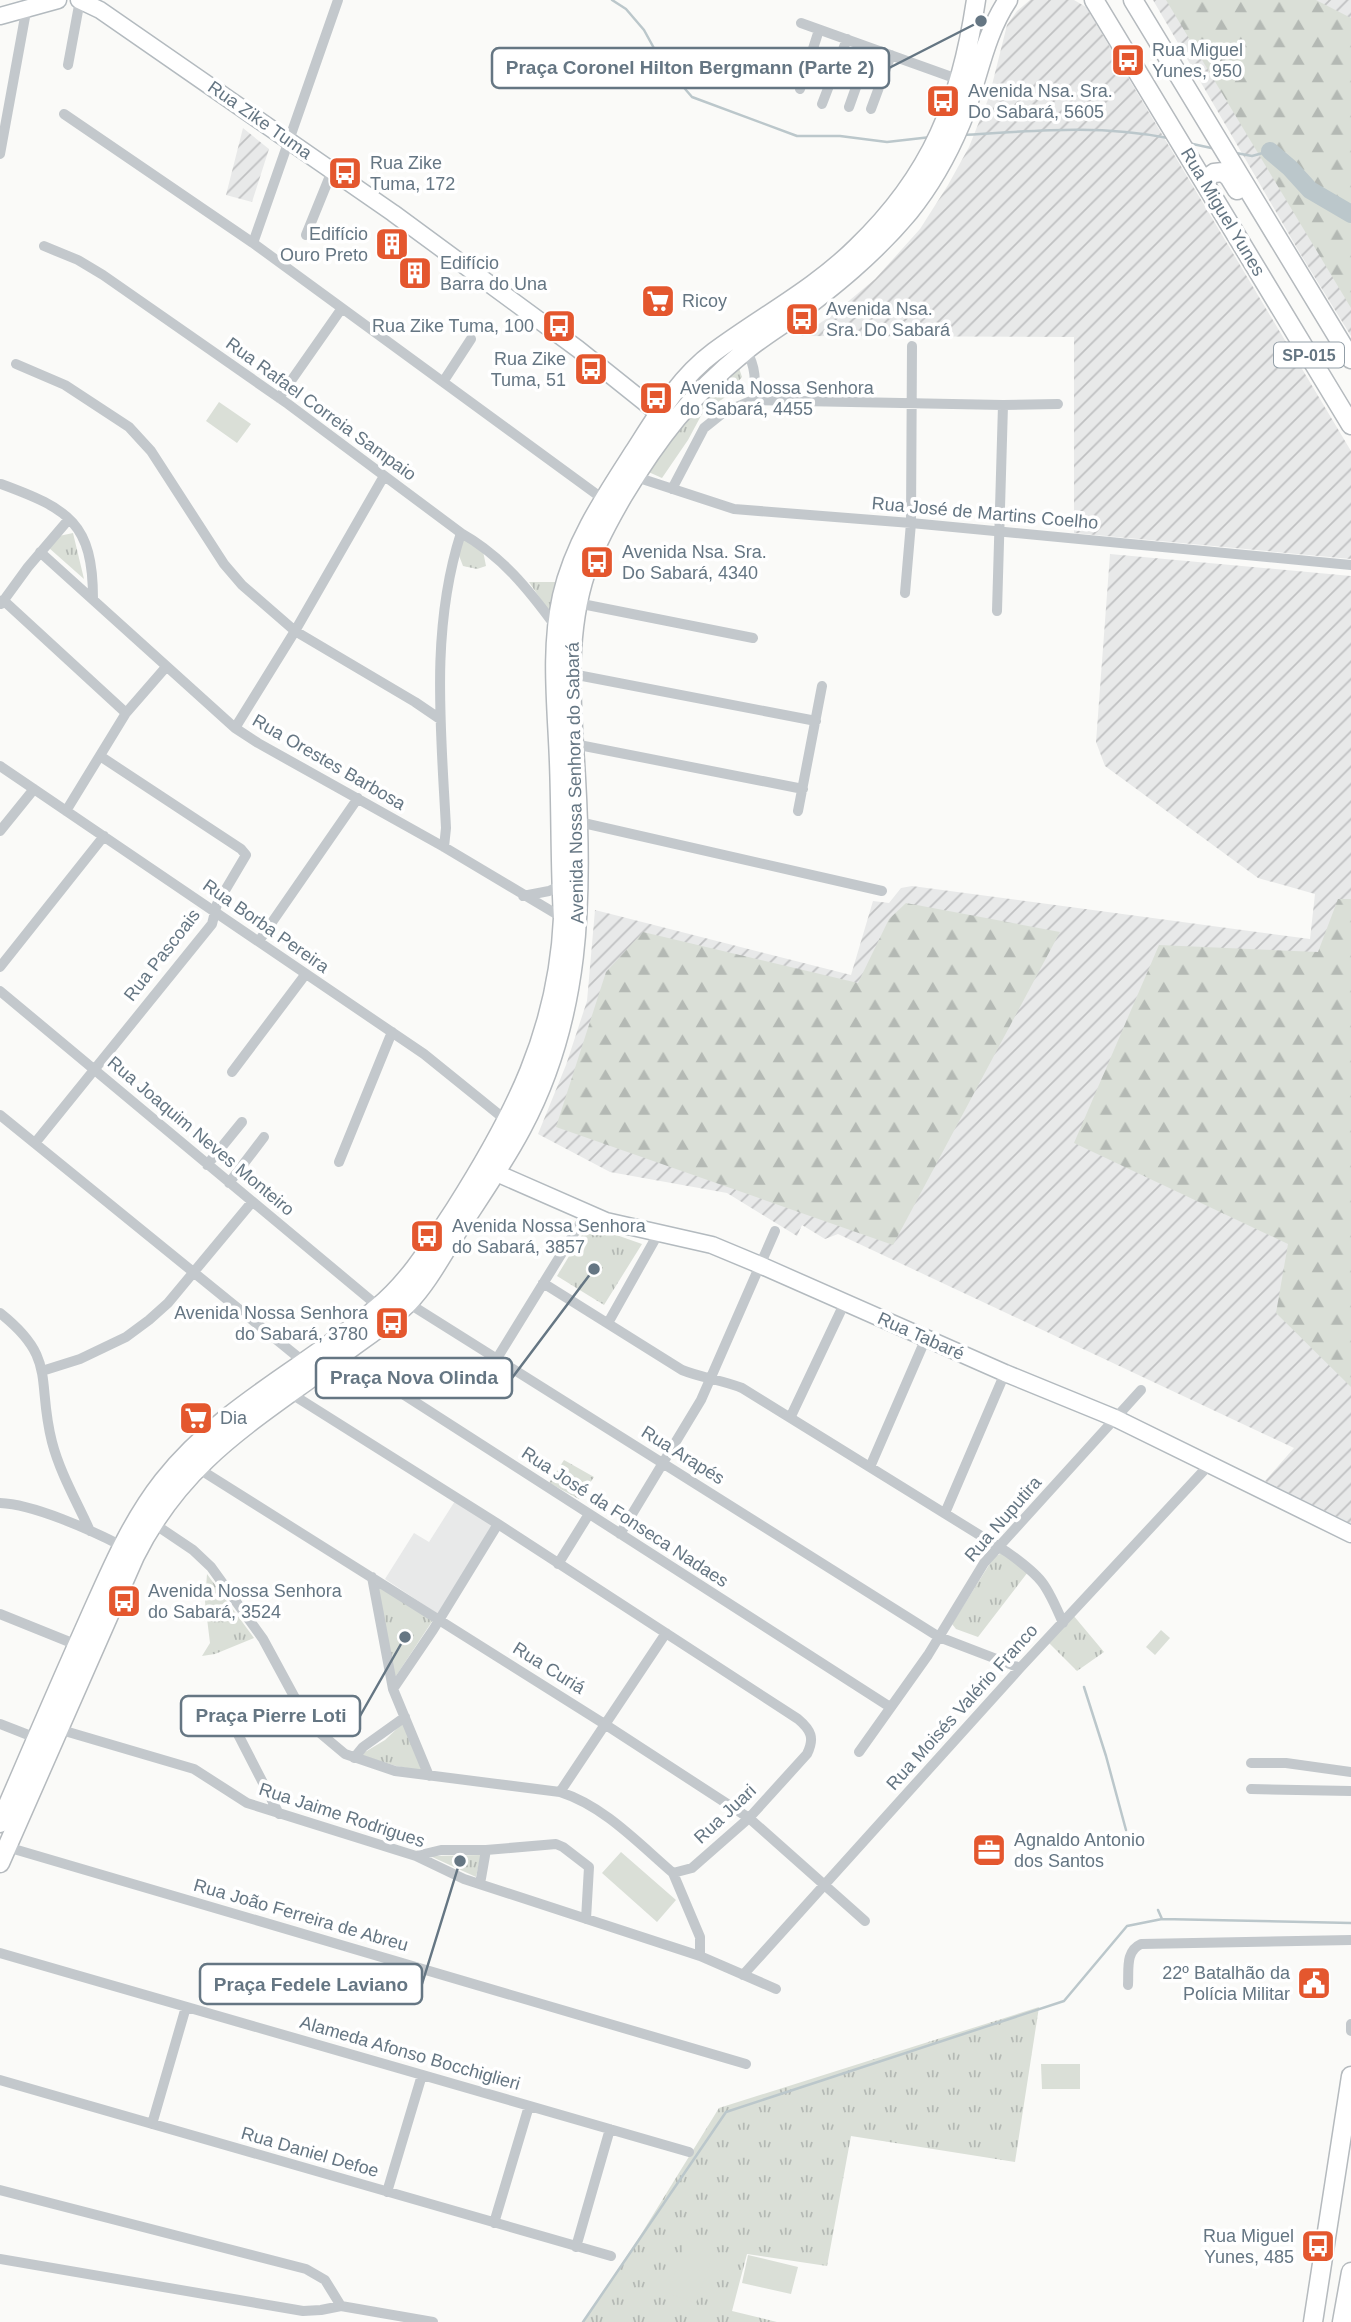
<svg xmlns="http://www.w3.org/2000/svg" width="1351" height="2322" viewBox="0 0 1351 2322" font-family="Arial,sans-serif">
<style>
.built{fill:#e8e9e9}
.industrial{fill:url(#industrial-furrows)}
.grass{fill:url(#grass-tufts)}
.forest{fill:url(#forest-firs)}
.pitch{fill:#dadfd7}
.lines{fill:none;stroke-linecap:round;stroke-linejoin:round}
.stream{stroke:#bbc7cb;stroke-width:2.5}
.river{stroke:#bbc7cb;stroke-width:18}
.secondary-casing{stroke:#b3babf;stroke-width:19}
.primary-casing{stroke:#b5babe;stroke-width:21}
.street{stroke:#c3c8cc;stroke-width:10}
.secondary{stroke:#fff;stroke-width:16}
.primary{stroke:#fff;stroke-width:18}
.labels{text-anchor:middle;stroke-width:7;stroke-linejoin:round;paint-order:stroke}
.shield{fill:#fff;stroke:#939fa8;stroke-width:2}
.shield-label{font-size:16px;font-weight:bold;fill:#657683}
.poi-label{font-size:18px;fill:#657683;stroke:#fff;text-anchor:start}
.street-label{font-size:18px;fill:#657683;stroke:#fff}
.leader{fill:none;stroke:#657683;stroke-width:2.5}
.callout-dot{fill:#657683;stroke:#fff;stroke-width:2.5}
.callout{fill:#fff;stroke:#657683;stroke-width:2.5}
.callout-label{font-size:19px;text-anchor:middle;font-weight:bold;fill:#657683}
</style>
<defs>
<pattern id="industrial-furrows" width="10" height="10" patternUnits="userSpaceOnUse" patternTransform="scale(1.75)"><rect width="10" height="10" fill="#e8e9e9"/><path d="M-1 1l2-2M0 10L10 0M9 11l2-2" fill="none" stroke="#c0c1c2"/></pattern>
<pattern id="grass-tufts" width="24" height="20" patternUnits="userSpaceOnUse" patternTransform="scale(1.75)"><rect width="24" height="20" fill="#dadfd7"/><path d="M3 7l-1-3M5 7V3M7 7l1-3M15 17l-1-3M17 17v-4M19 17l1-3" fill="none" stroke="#b4b9b4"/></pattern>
<pattern id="forest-firs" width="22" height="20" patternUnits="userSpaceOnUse" patternTransform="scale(1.75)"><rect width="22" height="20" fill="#dadfd7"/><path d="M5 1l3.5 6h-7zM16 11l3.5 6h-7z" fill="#b4b9b4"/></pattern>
</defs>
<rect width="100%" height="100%" fill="#fafaf8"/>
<!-- built -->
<path class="built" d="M455 1501 492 1525 438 1614 385 1579 414 1533 429 1542Z"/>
<!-- industrial -->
<path class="industrial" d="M1030 0H1074L1086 7 1351 451V559L1074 533V337L801 336 832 315 875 279 920 229 948 185 969 147 989 97 1007 25 1017 11Z
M1153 0H1351V336L1301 255Z
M243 128 269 149 252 202 226 195Z
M1110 554 1351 576V1524L1265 1481 1294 1448 838 1234 825 1239 802 1225 797 1236 727 1193 610 1172 538 1134 566 1065 587 1001 595 910 851 975 873 901 889 903 901 888 912 886 1310 939 1315 894 1258 878 1105 766 1096 742Z"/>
<!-- grass -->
<path class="grass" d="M738 365 742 377 724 398 703 412 688 440 662 478 644 470 675 427Z
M73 533 84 579 49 548 59 536Z
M464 538 483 551 486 566 477 569 463 566 458 553Z
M529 582H559L552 616Z
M588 1225 642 1244 604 1305 557 1276Z
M564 1460 594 1477 579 1499 549 1483Z
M1002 1553 1028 1572 978 1637 956 1629 952 1624 994 1557Z
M207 1574 254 1638 215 1654 202 1656 210 1643 205 1602Z
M377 1585 433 1620 394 1679Z
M1073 1615 1104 1652 1077 1671 1048 1642Z
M404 1722 423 1771 396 1766 360 1755 385 1740Z
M481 1855 476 1877 430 1856Z
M1039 2007 1015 2162 851 2136 827 2266 747 2254 732 2311 777 2322H583L640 2236 719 2108Z"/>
<!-- forest -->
<path class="forest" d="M1166 0H1316L1351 18V308Z
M1338 899H1351V1387L1276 1313 1288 1244 1074 1143 1159 945 1318 952Z
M906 903 1060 932 893 1245 556 1127 606 972 643 932 858 983 889 919Z"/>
<!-- pitch -->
<path class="pitch" d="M219 402 251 424 237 443 206 421Z
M1161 1630 1170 1638 1155 1655 1146 1647Z
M621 1852 676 1900 657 1922 602 1873Z
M1041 2064H1080V2089H1042Z
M689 2233 717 2243 696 2303 668 2293Z
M748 2255 798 2267 791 2294 742 2283Z"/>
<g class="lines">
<!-- stream -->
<path class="stream" d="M612 0 626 9 644 30 661 61 692 97 797 136H840L887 142 931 137
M962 135C1031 131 1099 124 1168 138
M1188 143 1216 149
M1236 153 1252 156 1270 151
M1084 1687 1106 1756 1126 1830
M1158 1910 1162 1919 1351 1923
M583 2322 726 2112 1064 2001 1127 1926 1162 1919"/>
<!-- river -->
<path class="river" d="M1270 151 1290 168 1310 190 1351 214"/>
<!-- secondary casing -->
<g class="secondary-casing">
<path id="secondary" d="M79 0 100 10 393 213 578 349 668 421
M0 16 58 0
M485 1168 606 1221 712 1245 760 1265 1005 1373 1115 1418 1351 1534"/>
</g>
<!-- primary casing -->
<g class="primary-casing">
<path id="primary" d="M1094 0 1351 425
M1133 0 1351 359
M1204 180 1214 173 1223 172 1229 177 1237 190
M0 1823C29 1756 58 1688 88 1621 110 1572 130 1523 163 1481 221 1407 307 1367 377 1308 410 1281 432 1244 455 1209 514 1116 558 1031 563 918 560 866 561 814 559 762 557 707 550 650 562 596 574 543 605 497 634 452 657 416 679 378 714 352 761 317 815 289 857 247 932 175 961 101 976 0
M0 1863 135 1556C185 1456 258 1419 342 1355 364 1338 390 1322 409 1302 428 1282 442 1255 457 1232 479 1198 503 1164 522 1128 581 1018 583 899 576 778 572 710 564 638 586 572 595 545 609 520 623 496 658 438 691 395 744 352 758 340 774 330 790 319 833 287 874 254 909 212 930 186 948 154 961 123 978 82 983 37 1008 0
M1313 2322 1351 2076
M1342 2322 1351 2272"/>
</g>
<!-- street -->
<path class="street" d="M801 23 960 80
M68 65 80 0
M800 89 819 30
M822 104 847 39
M849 107 870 48
M871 109 891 55
M64 114 253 243 603 499
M0 154 27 6
M306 235 332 171
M253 243 338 0
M44 246 78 260 103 275 288 404 461 533C502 556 529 590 556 627
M746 350C756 367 756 381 753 400
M16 364 65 385 129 427 151 451 224 564 242 585 295 631 415 702 440 719
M443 382 471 339
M279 398 342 308
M630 475 734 509 911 523 1351 565
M1 484C69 509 93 523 93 599
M672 489 704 428 724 412 753 400 1003 405 1058 404
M40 552 235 728 258 743 444 847 563 918
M905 593 911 523 912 346
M3 600 126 713
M577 603 753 638
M1 604 28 567 69 519
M997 611 1003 405
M572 674 816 721
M235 728 295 631 384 476
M574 744 803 789
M0 766 424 1054 507 1121
M66 811 126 713 166 667
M798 811 822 686
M579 822 882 891
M0 831 34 789
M444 847 446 828C441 729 430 629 461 533
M523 896 549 891 562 885
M259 941 358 798
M0 967 104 836
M0 991 379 1307
M232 1072 305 975
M0 1115 304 1362
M35 1143 212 924 217 904 246 855 241 849 100 756
M339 1162 392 1032
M207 1165 242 1122
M229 1183 264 1137
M543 1283 682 1370C702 1378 722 1380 742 1388L1007 1552C1042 1577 1046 1583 1063 1623
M408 1303 939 1637 1020 1668
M0 1313C58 1359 36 1380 52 1442 60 1473 77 1502 90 1531
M608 1323 658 1234
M342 1355 890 1707
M496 1360 586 1214
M42 1371 80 1359 126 1337 149 1320 168 1303 252 1202
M791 1416 845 1302
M196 1467 606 1725 749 1818 865 1921
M870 1467 926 1338
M0 1503C33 1504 91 1530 122 1546
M945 1513 1005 1373
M153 1523 193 1550 211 1567 263 1639 302 1711 314 1728 345 1754 395 1771 560 1792C604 1806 638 1843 673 1873L692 1868 749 1818 807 1754C815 1738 811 1730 798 1719L498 1524 290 1393
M620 1534 701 1400 775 1231
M558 1564 589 1514
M372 1577 393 1689 429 1776
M0 1614 77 1645
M393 1689 433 1630 498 1524
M225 1709 279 1814
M0 1724 36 1738
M58 1729 194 1769 247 1803 416 1856 464 1879 700 1956 776 1989
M859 1752 928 1655 984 1563 1141 1390
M354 1758 363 1747 405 1717
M1251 1763H1286L1351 1772
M1251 1789 1351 1791
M560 1792 666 1633
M7 1847 746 2064
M416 1856 441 1850H486L556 1844 563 1847 589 1867 586 1919
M673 1873 700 1937V1956
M480 1884 486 1850
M0 1953 689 2152
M743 1975 1020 1668 1209 1465
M1128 1985C1129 1970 1125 1951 1141 1944L1351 1940
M1351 2024V2031
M0 2080 611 2256
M152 2124 186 2007
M0 2190 306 2269 325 2280 341 2306
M387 2192 422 2075
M494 2223 529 2106
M576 2247 610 2129
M0 2259 303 2311 321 2310 341 2306 433 2322"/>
<!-- secondary -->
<use href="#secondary" class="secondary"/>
<!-- primary -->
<use href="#primary" class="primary"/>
</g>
<!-- icons -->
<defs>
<g id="bus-square" transform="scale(1.75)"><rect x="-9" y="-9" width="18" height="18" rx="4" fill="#e4572e" stroke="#fff"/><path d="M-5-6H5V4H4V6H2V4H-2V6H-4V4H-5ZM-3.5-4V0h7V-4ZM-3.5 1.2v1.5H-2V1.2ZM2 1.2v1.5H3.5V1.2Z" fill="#fff"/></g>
<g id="building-square" transform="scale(1.75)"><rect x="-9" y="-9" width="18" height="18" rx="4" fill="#e4572e" stroke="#fff"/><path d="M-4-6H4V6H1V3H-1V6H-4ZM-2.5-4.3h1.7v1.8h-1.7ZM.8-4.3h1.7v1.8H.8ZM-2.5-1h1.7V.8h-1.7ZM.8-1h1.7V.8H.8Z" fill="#fff"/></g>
<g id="supermarket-square" transform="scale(1.75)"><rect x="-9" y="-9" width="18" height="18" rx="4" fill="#e4572e" stroke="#fff"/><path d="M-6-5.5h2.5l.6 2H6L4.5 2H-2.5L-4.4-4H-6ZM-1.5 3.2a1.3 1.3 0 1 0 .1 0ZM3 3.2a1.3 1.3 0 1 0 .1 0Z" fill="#fff"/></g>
<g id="office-square" transform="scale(1.75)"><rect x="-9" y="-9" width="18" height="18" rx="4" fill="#e4572e" stroke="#fff"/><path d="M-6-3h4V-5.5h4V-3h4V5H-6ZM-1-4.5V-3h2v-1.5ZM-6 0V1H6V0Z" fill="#fff"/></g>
<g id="civic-square" transform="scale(1.75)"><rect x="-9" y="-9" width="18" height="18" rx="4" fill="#e4572e" stroke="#fff"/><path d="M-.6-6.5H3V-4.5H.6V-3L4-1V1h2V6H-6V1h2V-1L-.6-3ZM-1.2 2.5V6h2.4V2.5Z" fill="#fff"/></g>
</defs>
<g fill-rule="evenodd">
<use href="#bus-square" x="1128" y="60"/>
<use href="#bus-square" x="943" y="101"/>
<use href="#bus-square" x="345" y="173"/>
<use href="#building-square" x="392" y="244"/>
<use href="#building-square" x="415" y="273"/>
<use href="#supermarket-square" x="658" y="301"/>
<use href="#bus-square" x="802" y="319"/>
<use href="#bus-square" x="559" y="326"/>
<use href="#bus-square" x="591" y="369"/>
<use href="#bus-square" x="656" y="398"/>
<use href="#bus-square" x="597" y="562"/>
<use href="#bus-square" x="427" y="1236"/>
<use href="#bus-square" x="392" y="1323"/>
<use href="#supermarket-square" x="196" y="1418"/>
<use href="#bus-square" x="124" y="1601"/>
<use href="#office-square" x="989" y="1850"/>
<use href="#civic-square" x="1314" y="1983"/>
<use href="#bus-square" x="1318" y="2246"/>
</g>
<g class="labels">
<!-- shield labels -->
<rect class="shield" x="1274" y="342.5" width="70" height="25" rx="5"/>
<g class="shield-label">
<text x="1309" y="361">SP-015</text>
</g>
<!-- poi labels -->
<g class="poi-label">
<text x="1152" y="56">Rua Miguel<tspan x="1152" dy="21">Yunes, 950</tspan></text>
<text x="968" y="97">Avenida Nsa. Sra.<tspan x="968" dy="21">Do Sabará, 5605</tspan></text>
<text x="370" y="169">Rua Zike<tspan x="370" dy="21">Tuma, 172</tspan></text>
<text x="368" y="240" text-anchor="end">Edifício<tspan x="368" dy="21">Ouro Preto</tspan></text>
<text x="440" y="269">Edifício<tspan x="440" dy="21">Barra do Una</tspan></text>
<text x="682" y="307">Ricoy</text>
<text x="826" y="315">Avenida Nsa.<tspan x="826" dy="21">Sra. Do Sabará</tspan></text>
<text x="534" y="332" text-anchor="end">Rua Zike Tuma, 100</text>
<text x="566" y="365" text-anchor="end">Rua Zike<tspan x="566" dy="21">Tuma, 51</tspan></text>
<text x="680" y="394">Avenida Nossa Senhora<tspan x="680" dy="21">do Sabará, 4455</tspan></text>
<text x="622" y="558">Avenida Nsa. Sra.<tspan x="622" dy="21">Do Sabará, 4340</tspan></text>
<text x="452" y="1232">Avenida Nossa Senhora<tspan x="452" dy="21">do Sabará, 3857</tspan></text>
<text x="368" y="1319" text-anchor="end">Avenida Nossa Senhora<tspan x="368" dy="21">do Sabará, 3780</tspan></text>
<text x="220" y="1424">Dia</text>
<text x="148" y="1597">Avenida Nossa Senhora<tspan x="148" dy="21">do Sabará, 3524</tspan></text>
<text x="1014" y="1846">Agnaldo Antonio<tspan x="1014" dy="21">dos Santos</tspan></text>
<text x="1290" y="1979" text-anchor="end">22º Batalhão da<tspan x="1290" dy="21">Polícia Militar</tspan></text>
<text x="1294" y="2242" text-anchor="end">Rua Miguel<tspan x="1294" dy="21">Yunes, 485</tspan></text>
</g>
<!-- street labels -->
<g class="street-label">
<text transform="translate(260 120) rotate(35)" y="6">Rua Zike Tuma</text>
<text transform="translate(1223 212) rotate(59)" y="6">Rua Miguel Yunes</text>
<text transform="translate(321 409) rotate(36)" y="6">Rua Rafael Correia Sampaio</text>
<text transform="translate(985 513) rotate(5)" y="6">Rua José de Martins Coelho</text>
<text transform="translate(329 762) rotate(30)" y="6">Rua Orestes Barbosa</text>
<text transform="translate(575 783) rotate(-91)" y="6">Avenida Nossa Senhora do Sabará</text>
<text transform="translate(266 926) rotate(35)" y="6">Rua Borba Pereira</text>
<text transform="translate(162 955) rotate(-52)" y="6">Rua Pascoais</text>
<text transform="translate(201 1136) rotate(40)" y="6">Rua Joaquim Neves Monteiro</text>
<text transform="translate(921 1336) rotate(24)" y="6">Rua Tabaré</text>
<text transform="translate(683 1455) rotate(32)" y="6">Rua Arapés</text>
<text transform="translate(625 1517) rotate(33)" y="6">Rua José da Fonseca Nadaes</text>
<text transform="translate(1003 1519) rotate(-49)" y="6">Rua Nuputira</text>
<text transform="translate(549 1668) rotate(32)" y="6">Rua Curiá</text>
<text transform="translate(962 1707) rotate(-48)" y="6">Rua Moisés Valério Franco</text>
<text transform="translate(725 1814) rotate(-43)" y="6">Rua Juari</text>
<text transform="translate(342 1815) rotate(18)" y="6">Rua Jaime Rodrigues</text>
<text transform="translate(301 1915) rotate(16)" y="6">Rua João Ferreira de Abreu</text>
<text transform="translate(410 2053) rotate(16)" y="6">Alameda Afonso Bocchiglieri</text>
<text transform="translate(310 2152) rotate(16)" y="6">Rua Daniel Defoe</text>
</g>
</g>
<!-- callouts -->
<path class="leader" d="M981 21L889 68M594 1269L512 1378M405 1637L360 1716M460 1861L422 1984"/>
<g class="callout-dot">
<circle cx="981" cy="21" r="7"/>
<circle cx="594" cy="1269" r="7"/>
<circle cx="405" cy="1637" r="7"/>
<circle cx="460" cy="1861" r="7"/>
</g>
<g class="callout">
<rect x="492" y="48" width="397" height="40" rx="7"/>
<rect x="316" y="1358" width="196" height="40" rx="7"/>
<rect x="181" y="1696" width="179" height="40" rx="7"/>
<rect x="200" y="1964" width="222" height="40" rx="7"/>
</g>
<g class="callout-label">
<text x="690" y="74">Praça Coronel Hilton Bergmann (Parte 2)</text>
<text x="414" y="1384">Praça Nova Olinda</text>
<text x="271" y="1722">Praça Pierre Loti</text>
<text x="311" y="1991">Praça Fedele Laviano</text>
</g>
</svg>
